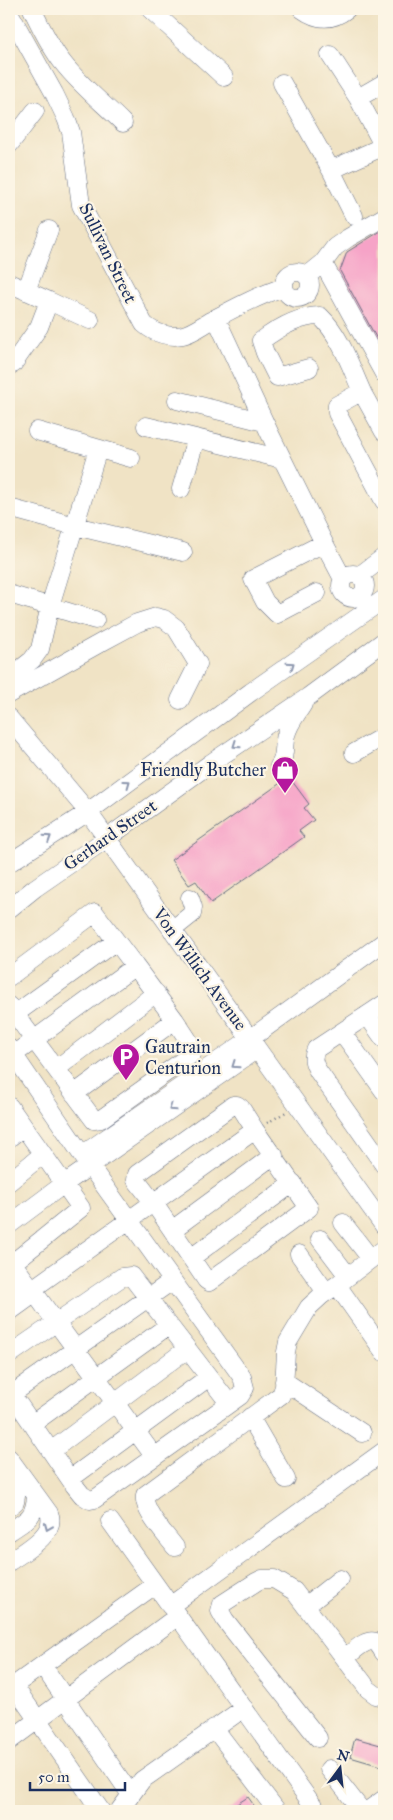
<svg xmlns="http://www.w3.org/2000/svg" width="393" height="1820" viewBox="0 0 393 1820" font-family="'IM FELL Great Primer',serif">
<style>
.building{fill:#f6a3c7}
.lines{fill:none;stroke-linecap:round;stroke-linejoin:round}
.minor-casing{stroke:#666e82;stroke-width:19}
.path{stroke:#666e82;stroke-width:2.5;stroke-dasharray:1 4;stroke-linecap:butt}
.minor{stroke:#fff;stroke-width:18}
.oneway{stroke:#8d97ae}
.labels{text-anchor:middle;stroke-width:4.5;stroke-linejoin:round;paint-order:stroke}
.street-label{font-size:18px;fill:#1b2f5e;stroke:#fcf5e5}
.poi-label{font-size:18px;fill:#1b2f5e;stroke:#fcf5e5;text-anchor:end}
</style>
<rect width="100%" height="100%" fill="#fcf5e5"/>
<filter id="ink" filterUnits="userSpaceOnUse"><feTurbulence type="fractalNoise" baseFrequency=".02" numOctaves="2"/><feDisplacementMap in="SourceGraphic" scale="10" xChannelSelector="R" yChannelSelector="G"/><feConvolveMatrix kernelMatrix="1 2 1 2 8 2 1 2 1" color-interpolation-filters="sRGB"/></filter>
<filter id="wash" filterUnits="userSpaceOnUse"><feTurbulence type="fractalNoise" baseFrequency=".0096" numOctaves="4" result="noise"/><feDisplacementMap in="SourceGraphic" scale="20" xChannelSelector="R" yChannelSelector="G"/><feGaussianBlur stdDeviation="1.12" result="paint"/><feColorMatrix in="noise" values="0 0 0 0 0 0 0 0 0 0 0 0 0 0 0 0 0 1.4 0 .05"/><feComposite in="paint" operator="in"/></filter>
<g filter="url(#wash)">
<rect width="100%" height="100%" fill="#f0e3c5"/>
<g id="blocks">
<!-- building -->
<path class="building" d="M384 229V352L340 271 347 252Z
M289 777 309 804 304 808 314 820 299 831 304 837 211 903 196 881 189 885 171 860Z
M355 1738 384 1746V1767L350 1757Z
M248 1797 258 1811H226Z"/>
</g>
</g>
<g filter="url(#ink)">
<use href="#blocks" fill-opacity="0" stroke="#666e82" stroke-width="1"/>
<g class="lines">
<!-- minor casing -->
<g class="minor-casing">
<path id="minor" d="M32 9C41 27 50 47 63 63 80 85 103 103 123 123
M150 9 224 77
M302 9C317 20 332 21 347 9
M9 12 54 93 66 118 71 132 81 205 144 324C154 333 169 338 183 335 193 333 204 324 214 319 237 307 259 295 284 287
M330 55 358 98 384 83
M282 83 331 170 384 146
M358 98 384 147
M9 145 35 111
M331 170 354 216
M323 263 384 374
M284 285a13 13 0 1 1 26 0a13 13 0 1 1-26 0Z
M307 276 323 263 335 247 348 238 384 217
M9 283 49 301 39 327 13 364H9
M26 291 49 230
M49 301 90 320
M216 318 270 434 324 543
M309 368 277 377 265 353 261 341C278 328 299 316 320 316 341 336 351 368 363 394
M177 400 264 422
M146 426 282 459
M37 431 131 458
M384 432 363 394 359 393 337 405V413L384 501
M181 489 196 438
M9 508 75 526 183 552
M341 586a12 12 0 1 1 24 0a12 12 0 1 1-24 0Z
M359 576 384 557
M317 593 277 614 265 602 253 579 324 543 343 579
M9 594 95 620
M9 678 32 660 40 649 50 606 98 449
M9 694 102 642 137 623 156 617 164 619 176 628 198 664 180 700
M9 718 88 812 384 1226
M354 753 384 736
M279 766C286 758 283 745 286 735 289 723 297 714 303 704
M9 863 88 812 251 692 384 599
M9 909 35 888 106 839 211 763 308 697 384 641
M172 930 192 914 193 907 190 898
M9 977 95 913 135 966
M384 1004 316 1049C312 1058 313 1062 318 1071L384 1165
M9 1006 94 1120 101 1119 192 1054 194 1049 175 1020 135 966 9 1058
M15 1014 116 941
M367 1015 384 1039
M342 1032 384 1091
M9 1048 82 1155 242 1377 245 1388 240 1396 95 1499 90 1500 82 1495 74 1485 9 1390
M56 1069 156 993
M74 1094 175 1020
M233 1105H237L241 1108 255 1130 309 1208 209 1282 206 1280 153 1202 136 1180 137 1174Z
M9 1106 81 1208 9 1266
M9 1138 23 1127
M82 1155 250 1039 384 942
M9 1182 43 1154
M343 1223 371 1259
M9 1225 64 1184 257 1049
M172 1230 274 1155
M320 1239 348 1276
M299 1254 326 1292
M9 1258 154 1456
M191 1258 293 1183
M337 1285 384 1352
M9 1290 25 1280
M31 1290 255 1130
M9 1312 34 1294
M9 1355 122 1277 131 1276 229 1403
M284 1381 362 1433
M12 1394 172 1281
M250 1417 286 1479
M32 1424 169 1325
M51 1451 187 1349
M9 1458 49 1513C58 1534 23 1552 9 1562
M70 1479 209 1377
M9 1485 16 1496 15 1502 9 1507
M110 1521 317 1811
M9 1532C26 1520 34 1519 36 1497
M175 1547C166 1535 142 1510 145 1495L281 1395 284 1387 286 1352 288 1342 309 1307 322 1295 337 1285 384 1249
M170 1606 384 1451
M306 1606 340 1579
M345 1658C352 1653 367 1636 377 1643 379 1645 382 1650 384 1653
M43 1666 131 1795
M14 1686 101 1811
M9 1689 155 1585
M214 1728 277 1811
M318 1738 225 1620 220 1611 222 1604 256 1582 262 1579H274L294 1591 368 1689 376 1695 384 1697
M9 1741 178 1616
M329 1769 362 1811
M119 1811 142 1780 244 1708
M367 1811 384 1799"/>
</g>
<!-- path -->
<path class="path" d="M267 1123 286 1112"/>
<!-- minor -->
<use href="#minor" class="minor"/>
</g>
<!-- one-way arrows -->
<defs><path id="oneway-chevron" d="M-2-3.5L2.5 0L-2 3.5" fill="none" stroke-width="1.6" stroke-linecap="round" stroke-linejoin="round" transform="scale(1.25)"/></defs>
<g class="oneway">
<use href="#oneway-chevron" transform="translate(291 665) rotate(-35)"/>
<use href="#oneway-chevron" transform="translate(236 745) rotate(145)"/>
<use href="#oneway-chevron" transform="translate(127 783) rotate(-36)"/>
<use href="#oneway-chevron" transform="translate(48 838) rotate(-33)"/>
<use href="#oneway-chevron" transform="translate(235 1065) rotate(145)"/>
<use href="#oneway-chevron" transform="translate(172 1108) rotate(145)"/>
<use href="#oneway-chevron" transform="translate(48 1527) rotate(112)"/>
</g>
</g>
<!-- icons -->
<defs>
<g id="shop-pin" transform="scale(1.4375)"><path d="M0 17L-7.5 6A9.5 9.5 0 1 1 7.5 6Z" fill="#b5179e" stroke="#fcf5e5"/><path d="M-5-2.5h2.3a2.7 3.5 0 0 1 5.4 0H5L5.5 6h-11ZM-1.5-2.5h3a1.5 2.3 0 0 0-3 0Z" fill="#fff"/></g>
<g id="parking-pin" transform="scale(1.4375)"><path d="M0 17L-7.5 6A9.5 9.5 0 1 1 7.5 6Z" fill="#b5179e" stroke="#fcf5e5"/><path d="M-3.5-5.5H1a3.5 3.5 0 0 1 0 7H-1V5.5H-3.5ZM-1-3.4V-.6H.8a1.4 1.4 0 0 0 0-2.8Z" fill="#fff"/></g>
</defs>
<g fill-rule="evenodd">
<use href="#shop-pin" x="285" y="770"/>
<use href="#parking-pin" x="126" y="1057"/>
</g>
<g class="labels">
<!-- street labels -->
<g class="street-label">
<text transform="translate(108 253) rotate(64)" y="6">Sullivan Street</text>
<text transform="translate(110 835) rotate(-35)" y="6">Gerhard Street</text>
<text transform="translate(200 969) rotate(54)" y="6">Von Willich Avenue</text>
</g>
<!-- poi labels -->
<g class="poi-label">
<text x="266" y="776">Friendly Butcher</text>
<text x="145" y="1053" text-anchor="start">Gautrain<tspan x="145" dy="21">Centurion</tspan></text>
</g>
</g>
<!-- margin -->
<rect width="393" height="1820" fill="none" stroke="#fcf5e5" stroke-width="30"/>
<!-- north arrow -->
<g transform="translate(340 1768) rotate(15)" stroke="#fcf5e5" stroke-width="4" paint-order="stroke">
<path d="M0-4L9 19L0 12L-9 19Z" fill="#1b2f5e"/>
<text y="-8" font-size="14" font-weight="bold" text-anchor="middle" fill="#1b2f5e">N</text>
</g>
<!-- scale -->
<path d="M30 1782v8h95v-8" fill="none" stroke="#1b2f5e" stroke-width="2.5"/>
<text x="38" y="1782" font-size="15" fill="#1b2f5e" stroke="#fcf5e5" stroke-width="4" paint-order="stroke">50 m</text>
</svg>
